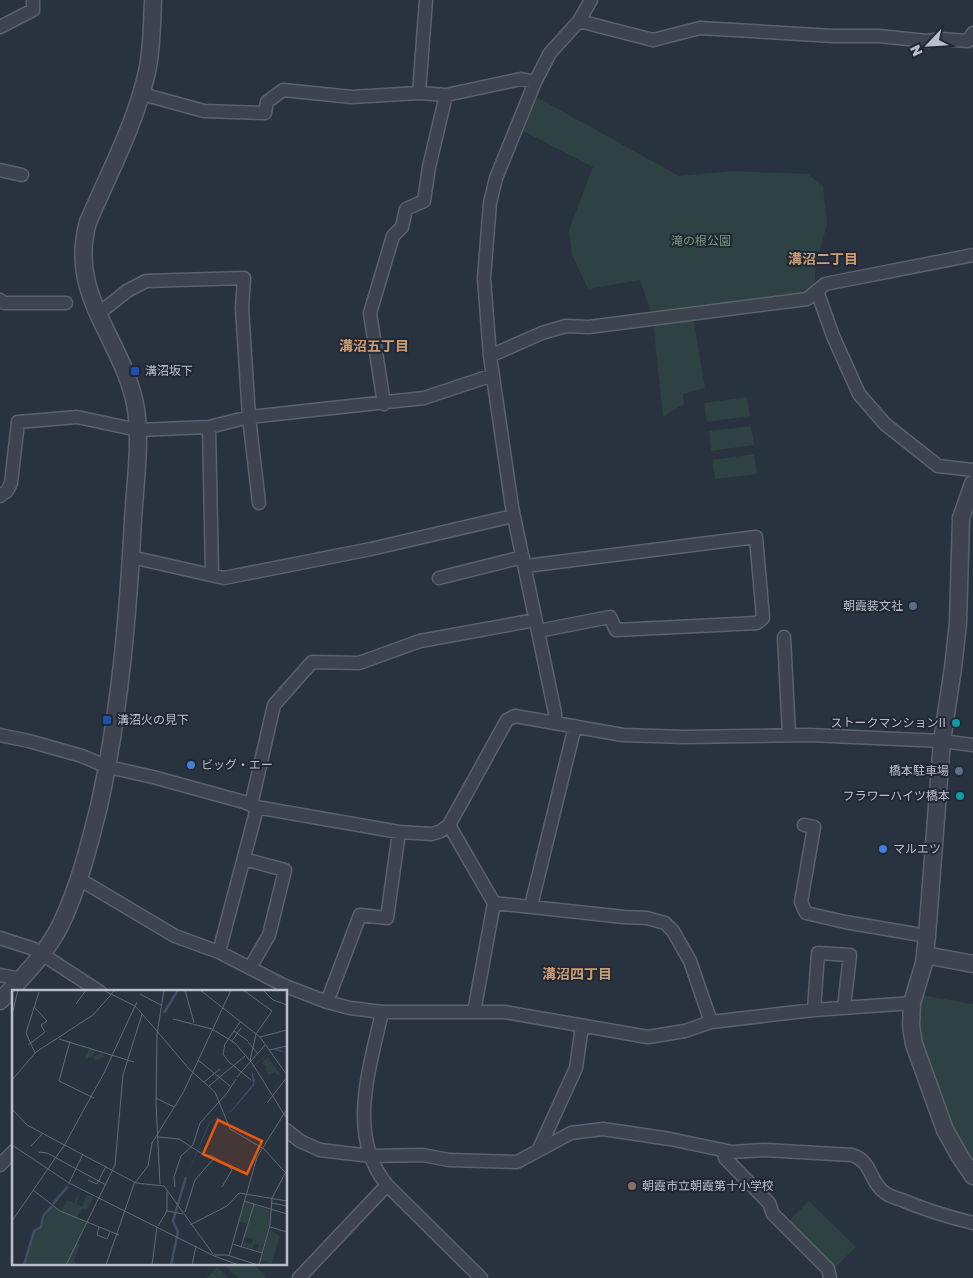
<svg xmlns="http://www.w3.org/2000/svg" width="973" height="1278" viewBox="0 0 973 1278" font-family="'Golos Text','Noto Sans JP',sans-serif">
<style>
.green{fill:#2e4143}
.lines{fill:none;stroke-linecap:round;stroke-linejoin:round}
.minor-casing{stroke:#5b626d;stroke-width:15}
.tertiary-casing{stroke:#5b626d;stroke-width:19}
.minor{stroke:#3d4450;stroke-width:12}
.tertiary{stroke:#3d4450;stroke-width:16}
.transit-dot{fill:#1a4fb4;stroke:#222935;stroke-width:2}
.service-dot{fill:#5c6f8a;stroke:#222935;stroke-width:2}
.culture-dot{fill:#0f9aa8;stroke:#222935;stroke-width:2}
.shop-dot{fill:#3f7fe0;stroke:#222935;stroke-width:2}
.education-dot{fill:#8d6e63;stroke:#222935;stroke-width:2}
.labels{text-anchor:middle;stroke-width:4;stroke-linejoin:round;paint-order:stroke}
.park-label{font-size:12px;fill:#73987d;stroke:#222935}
.poi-label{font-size:12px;fill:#babfca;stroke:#222935;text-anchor:start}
.neighbourhood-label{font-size:14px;font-weight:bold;fill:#cc9d72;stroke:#222935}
.inset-river{fill:none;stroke:#404e67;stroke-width:2.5}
.inset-road{fill:none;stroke:#636a77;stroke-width:1}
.view{fill:#e8590c;fill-opacity:0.15;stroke:#e8590c;stroke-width:2.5}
.inset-edge{fill:none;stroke:#babfca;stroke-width:2.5}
</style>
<rect width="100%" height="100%" fill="#29323f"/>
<!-- green -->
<path class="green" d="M533 95 679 176 733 171 808 174 823 186 827 224 815 269V288L807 296 652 315 640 280 588 289 572 255 569 230 593 167 521 130Z
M693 316 705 388 683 394 684 404 663 417 653 321Z
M747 397 750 416 707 422 704 403Z
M751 426 754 445 711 451 709 431Z
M754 454 757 474 715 479 712 460Z
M921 995 973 1004V1168L961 1150 923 1053 916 1016Z
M809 1201 856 1247 833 1269 787 1223Z
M223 1264H253L266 1276 264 1278H238Z
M217 1267 229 1278H207Z"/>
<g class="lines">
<!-- minor casing -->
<g class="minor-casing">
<path id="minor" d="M579 21 653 40 700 28 833 36H879L927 41 941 39 968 41 973 33
M0 27 33 10V0
M419 93 426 0
M142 94 204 111 265 113 267 102 283 90 352 97 419 93 446 95 521 79 535 82
M0 170 22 175
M817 291 833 336 859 394 885 424 938 466 973 470
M0 300 4 303H66
M98 314 127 291 146 281 244 278 242 308 249 417 259 503
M490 356 542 333 566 326 589 327 807 299 825 284 973 255
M384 404 370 313 393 236 402 227 406 209 424 201 429 167 446 95
M209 427 212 574
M0 496 7 491 11 483 18 422 77 417 138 430 209 427 249 417 424 398 493 375
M131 557 224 578 371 549 513 516
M526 566 756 537 763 618 757 623 616 630 610 617 538 631
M439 578 523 557
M784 637 789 735
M555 723V713L512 507 490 356 484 278 490 203 496 178 535 82 550 53 579 21 591 0
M0 735 29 741 82 756 108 767 153 777 244 802 256 807 399 832 432 834 441 831 449 825 507 720 515 716 623 735 685 737 809 735 942 741 973 745
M251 805 274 705 312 662 359 663 420 641 535 620
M449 825 494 903 474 1012
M804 825 814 827 801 902 806 913 845 922 927 936
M244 859 285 870 269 935 250 968
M79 879 175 936 219 952 283 985 327 1002 350 1008 382 1012H505L648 1037 685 1031 711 1022 814 1010 912 1003
M494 903 624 917 647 918 665 923 673 931 690 961 711 1022
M531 906 575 726
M0 938 34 949 100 992
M219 952 256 812V807
M0 975 21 979
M327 1002 360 915 387 918 399 832
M814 1010 818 953 850 955 844 1007
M382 1012C370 1068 346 1135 387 1185L481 1278
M286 1130 300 1141 320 1150 371 1156 423 1155 449 1160 517 1162 571 1133 603 1129 670 1139 732 1152 765 1150 852 1155C872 1161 869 1181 884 1192 888 1196 896 1198 902 1200 925 1210 949 1217 973 1223
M539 1149 576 1068 582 1026
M723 1150 725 1158 769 1203 773 1214 828 1269 830 1278
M0 1165 14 1151
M299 1278 387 1185"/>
</g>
<!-- tertiary casing -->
<g class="tertiary-casing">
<path id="tertiary" d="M973 484 961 518 958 623 953 668 942 741 927 936 924 963 912 1003 911 1026 914 1044 945 1130 959 1155 973 1176
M925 955 973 964
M0 1001C23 977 46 954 61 924 79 886 89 846 99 806 120 712 128 616 133 520 135 484 141 445 136 409 124 339 67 297 88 222 109 173 135 125 147 72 152 49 152 24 153 0"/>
</g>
<!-- minor -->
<use href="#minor" class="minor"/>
<!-- tertiary -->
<use href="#tertiary" class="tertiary"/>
</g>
<!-- markers -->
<g class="transit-dot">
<rect x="130" y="366" width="10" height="10" rx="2.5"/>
<rect x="102" y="715" width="10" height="10" rx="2.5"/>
</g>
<g class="service-dot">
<circle cx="913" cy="606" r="5"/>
<circle cx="959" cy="771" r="5"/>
</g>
<g class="culture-dot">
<circle cx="956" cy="723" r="5"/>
<circle cx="960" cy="796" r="5"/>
</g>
<g class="shop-dot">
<circle cx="191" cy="765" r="5"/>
<circle cx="883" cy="849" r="5"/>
</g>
<circle class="education-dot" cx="632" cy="1186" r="5"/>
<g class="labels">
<!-- park labels -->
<g class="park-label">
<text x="701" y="245">滝の根公園</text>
</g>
<!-- poi labels -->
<g class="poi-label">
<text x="145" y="375">溝沼坂下</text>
<text x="903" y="610" text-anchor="end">朝霞装文社</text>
<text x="117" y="724">溝沼火の見下</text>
<text x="946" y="727" text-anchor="end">ストークマンションII</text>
<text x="201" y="769">ビッグ・エー</text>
<text x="949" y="775" text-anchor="end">橋本駐車場</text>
<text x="950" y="800" text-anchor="end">フラワーハイツ橋本</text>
<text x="893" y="853">マルエツ</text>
<text x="642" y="1190">朝霞市立朝霞第十小学校</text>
</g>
<!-- neighbourhood labels -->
<g class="neighbourhood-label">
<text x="823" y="264">溝沼二丁目</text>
<text x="374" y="351">溝沼五丁目</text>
<text x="577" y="979">溝沼四丁目</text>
</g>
</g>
<!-- overview -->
<g transform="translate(12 990)">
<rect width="275" height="275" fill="#29323f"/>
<path d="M77 58 84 60 81 66 90 63 93 67 83 70 81 66 72 70ZM256 67 268 84 266 85 263 82 257 85 253 79 255 77 250 73ZM68 202 64 214 70 217 75 205 82 207 75 220 70 219 65 227 74 232 65 253 68 255 62 270 65 275H11L21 241 28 237 40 215 49 221 55 210 62 213ZM233 212 241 214 235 234 227 232ZM242 215 258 220V232L250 262 245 261 247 255 242 254 240 259 230 256 231 252 240 254 241 249 232 247ZM258 240 268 246 260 273 249 270Z" fill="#2e4143"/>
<path d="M261 60 265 59 275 63 261 60 239 78 243 90 242 95 221 120 198 133 173 190 197 133 220 120 241 94 239 77Z" fill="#404e67"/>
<path class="inset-river" d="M152 23 166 0M41 214 56 196M12 275 22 241 29 237 31 226 40 216M159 275 166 242 161 231 174 187"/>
<path class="inset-road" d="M91 0 123 16 125 12M173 0 182 33M188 0 248 47 275 85M231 0 260 21 244 44 238 71M251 0 261 10 275 15M128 4 149 15M64 14 74 0M0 25 6 0M161 29 200 39 223 53 240 73 275 129M228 32 213 54 211 64 217 72 239 90M145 41 177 79 203 102 218 139 252 159 273 182M222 41 236 51M248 47 275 40M47 49 122 72M58 51 47 91 82 108M220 51 229 38M236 52 246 64M16 55 33 42 29 35 35 31 22 17M257 60 275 56M23 63 14 43 27 2M186 70 218 96M225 87 253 55M0 90 24 62 81 25 103 0M192 92 208 79M197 96 233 66M144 108 162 117M255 113 275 87M0 119 15 135 124 193 152 196 201 264M146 147 167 149 192 165 200 166 217 176 220 180 210 197M0 155 57 193 202 266 227 275M19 156 31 143M26 162 35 163 94 195M76 190 85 194 94 176M57 193 71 164M148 194 144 113 145 44 152 0M163 197 162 187 169 166 181 155 188 133 215 103 224 89M21 200 48 221 107 245M232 211 275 224M259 213 275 216M155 221 171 224M173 222 183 190 203 167M0 231 53 154 92 83 123 16 145 41M178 235 215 216 227 203 275 211M146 236 155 221V201M87 237 85 245 95 249 98 242M258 237 275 242M220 254 250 263M229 257 242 214M202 265H215L246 275M217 266 245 167 275 119M54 275 103 175 111 85 130 24M94 275 122 194 136 176 140 153 171 103 219 0M140 275 145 237M180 275 184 256M247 275 258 235 260 208 275 180M275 275V245"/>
<path class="view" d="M206 130 250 151 235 184 191 164Z"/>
<rect width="275" height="275" class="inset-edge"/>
</g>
<!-- north arrow -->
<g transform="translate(928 45) rotate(245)" stroke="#222935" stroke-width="4" paint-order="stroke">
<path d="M0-4L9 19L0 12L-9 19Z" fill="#babfca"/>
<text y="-8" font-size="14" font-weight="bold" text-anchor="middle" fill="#babfca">N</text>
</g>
</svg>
